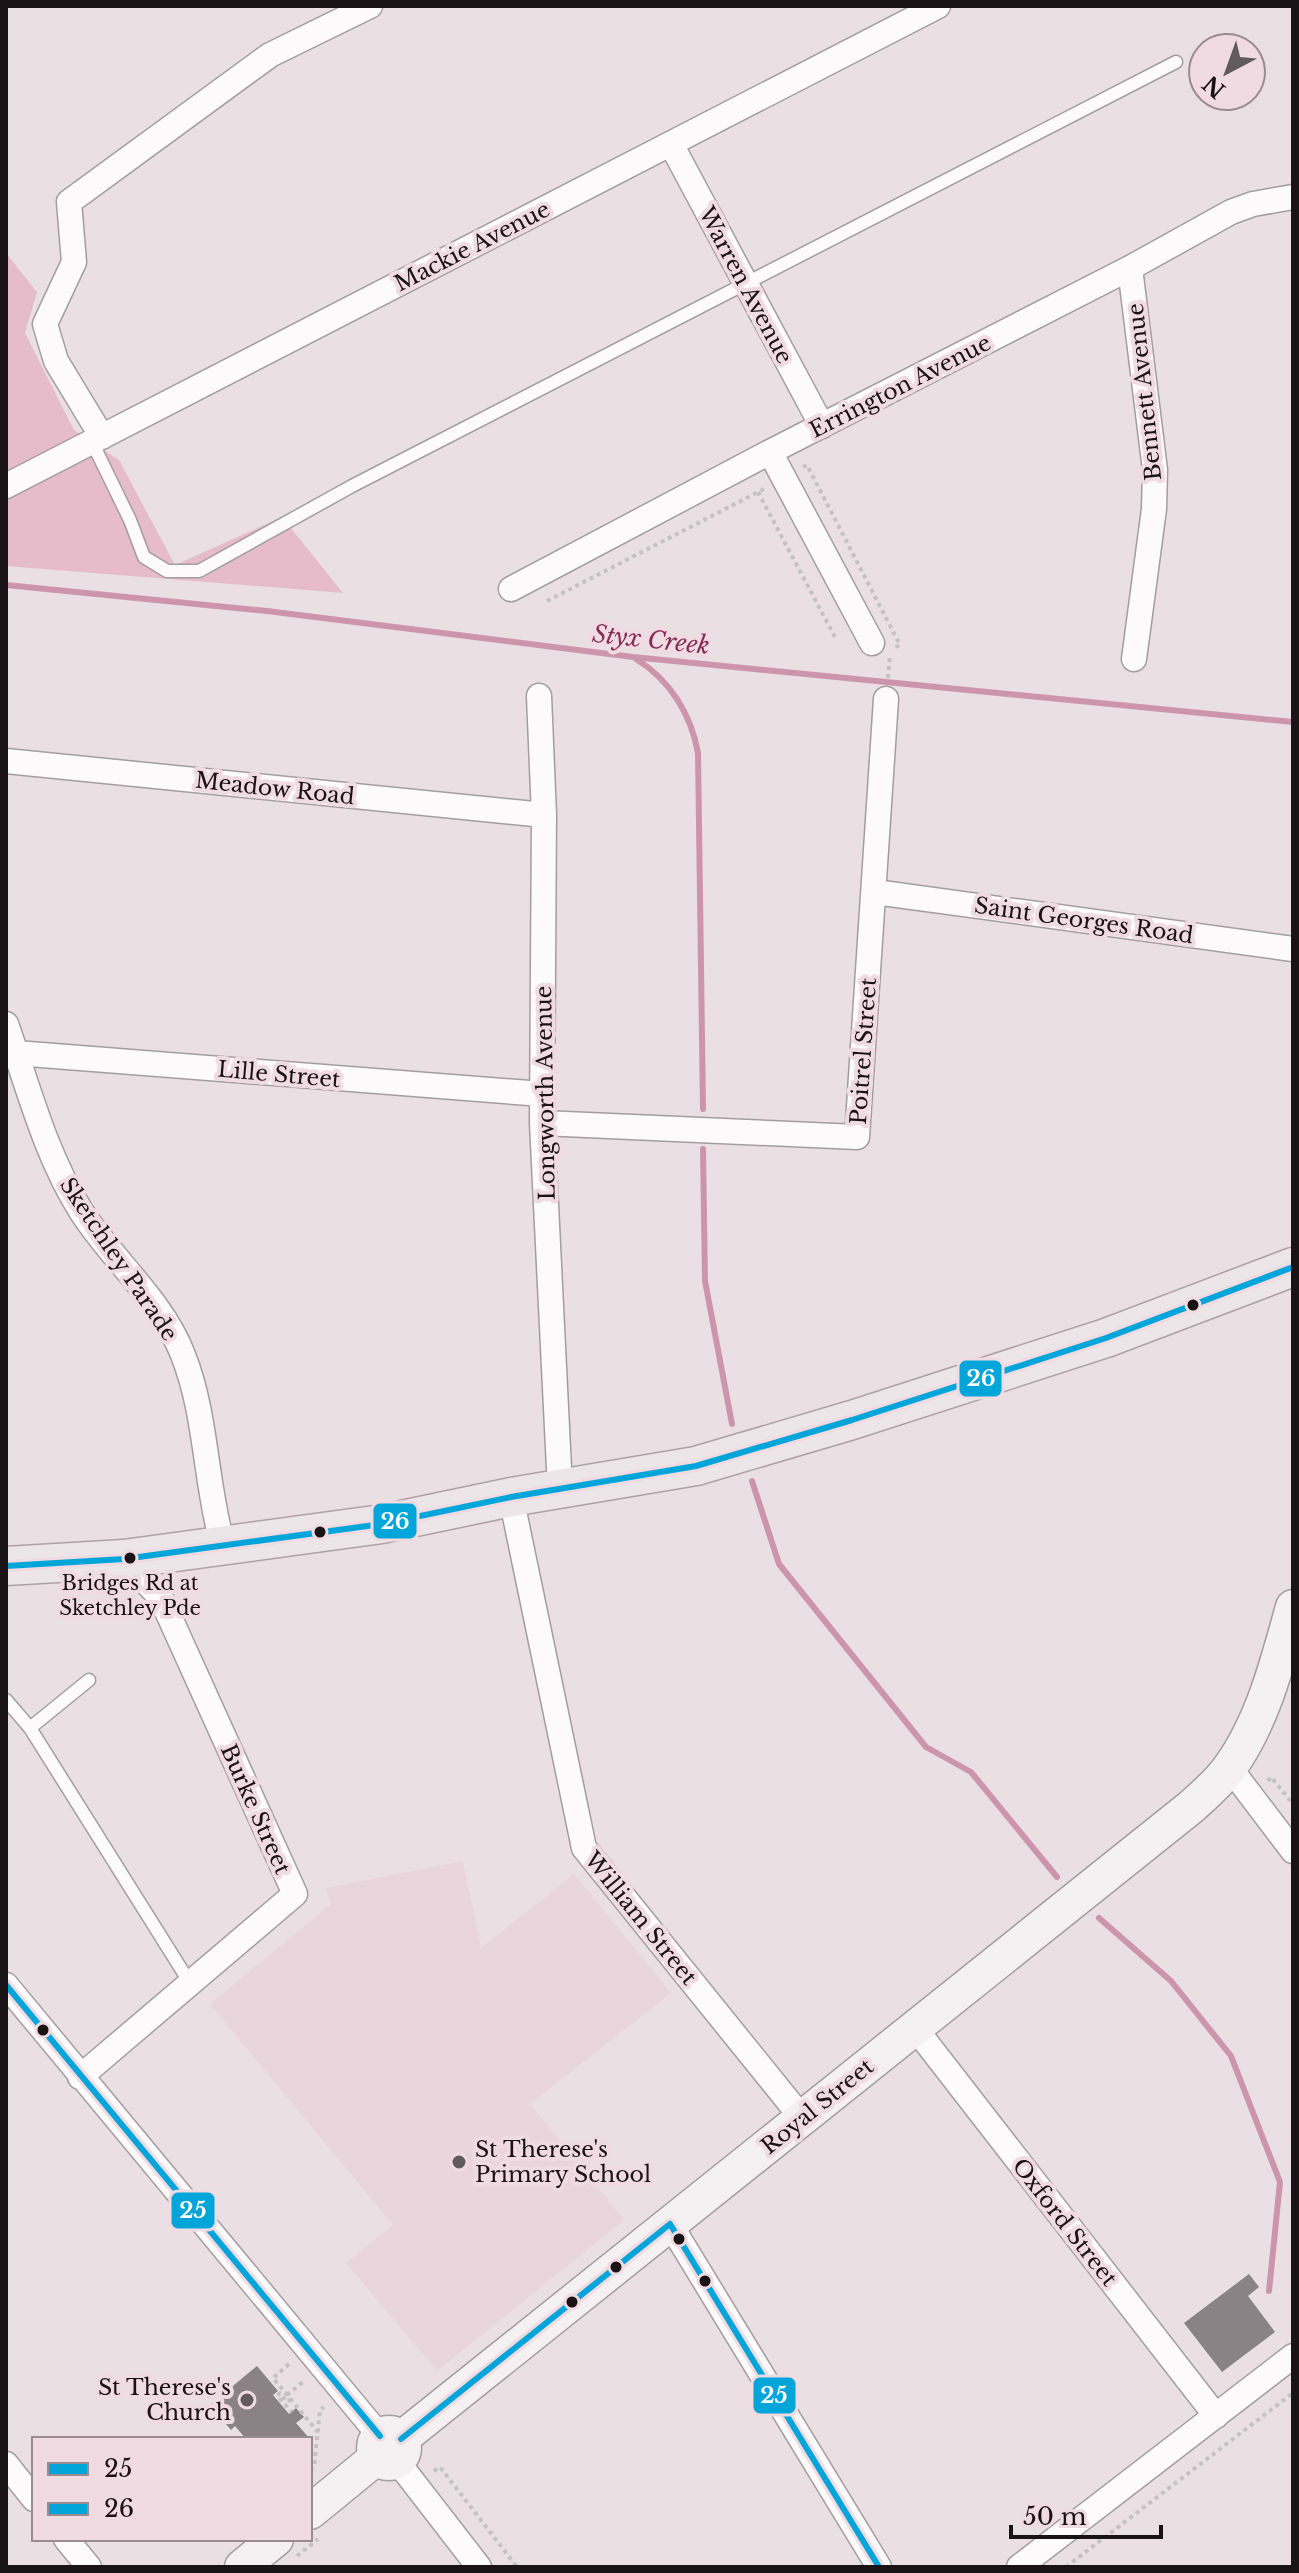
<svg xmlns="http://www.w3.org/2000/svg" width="1299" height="2573" viewBox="0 0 1299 2573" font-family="'Libre Baskerville',serif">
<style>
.built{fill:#e9d5dc}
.green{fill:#e6bccb}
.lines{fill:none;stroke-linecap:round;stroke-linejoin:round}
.stream{stroke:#cd95ab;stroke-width:6}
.building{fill:#8a8285}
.lane-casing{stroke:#a49d9f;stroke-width:15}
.street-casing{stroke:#a49d9f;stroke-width:27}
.secondary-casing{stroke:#a49d9f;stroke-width:37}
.primary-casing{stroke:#b0a0a6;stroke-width:41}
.path{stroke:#c5c2c3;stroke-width:4;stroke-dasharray:4 4;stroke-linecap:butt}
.lane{stroke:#fcfafb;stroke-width:12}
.street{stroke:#fcfafb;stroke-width:24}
.secondary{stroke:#f5f0f2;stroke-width:34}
.primary{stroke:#ede6e9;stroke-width:38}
.bus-1-casing{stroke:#efdbe1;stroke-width:12}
.bus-2-casing{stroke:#efdbe1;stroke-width:12}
.bus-1{stroke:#02a5d9;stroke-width:6}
.bus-2{stroke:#02a5d9;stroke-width:6}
.bus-dot{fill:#191315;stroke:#efdbe1;stroke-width:3}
.poi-dot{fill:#625b5d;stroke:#efdbe1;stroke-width:3}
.labels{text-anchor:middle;stroke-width:8;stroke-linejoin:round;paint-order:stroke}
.bus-label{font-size:20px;fill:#191315;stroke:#efdbe1}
.street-label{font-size:22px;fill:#191315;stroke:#efdbe1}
.poi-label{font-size:22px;fill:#191315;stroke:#efdbe1;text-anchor:start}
.water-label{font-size:24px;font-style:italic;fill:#862b56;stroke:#efdbe1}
.line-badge{stroke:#efdbe1;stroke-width:3}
.badge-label{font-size:22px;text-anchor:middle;font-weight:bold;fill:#fff}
</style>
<rect width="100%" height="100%" fill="#eae0e3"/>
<!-- built -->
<path class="built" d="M463 1861 481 1948 574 1874 671 1993 530 2104 624 2220 437 2371 346 2263 393 2225 210 2004 331 1904 326 1888Z"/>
<!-- green -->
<path class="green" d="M6 253 37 292 25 333 74 430 119 460 175 565 282 517 343 593 6 566Z"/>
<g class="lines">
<!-- stream -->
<path class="stream" d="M6 585 267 611 633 657 1293 722
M636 659C670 680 691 714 698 753L703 1109
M703 1149 705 1281 732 1424
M752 1481 779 1564 926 1747 971 1772 1057 1877
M1099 1918 1171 1981 1231 2056 1280 2182 1269 2291"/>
</g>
<!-- building -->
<path class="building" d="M1249 2274 1259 2287 1248 2296 1275 2332 1222 2372 1184 2323Z
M257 2366 278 2391 273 2395 289 2414 296 2408 304 2417 296 2423 310 2439H246L235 2426 231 2430 210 2405Z"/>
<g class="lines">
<!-- lane casing -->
<g class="lane-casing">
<path id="lane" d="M92 442 130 520 144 557 167 571H199L352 486 1176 62
M6 1700 30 1728 190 1983
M30 1728 89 1680"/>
</g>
<!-- street casing -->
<g class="street-casing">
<path id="street" d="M671 144 822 426
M1130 268 1155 470 1154 509 1134 659
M102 437 56 361 45 324 74 262 69 202 270 55 370 6
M770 452 872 643
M6 486 938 6
M511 589 770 452 1130 268 1231 212 1253 204 1293 197
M539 696 544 815 542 1123 560 1489
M6 761 544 815
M875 892 1293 949
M6 1024C28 1086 45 1154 81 1211 112 1260 162 1300 183 1355 207 1415 205 1484 223 1546
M16 1053 542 1094
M542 1123 857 1137 886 699
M511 1497 584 1848 802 2118
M1230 1768 1293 1851
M6 1985 380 2436
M915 2028 1216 2416
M80 2077 295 1894 161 1598 124 1559
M670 2224 879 2567
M397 2461 479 2567
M6 2464 34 2499
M66 2539 89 2567
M1019 2567 1293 2356"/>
</g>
<!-- secondary casing -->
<g class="secondary-casing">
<path id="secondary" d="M374 2448a15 15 0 1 1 30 0a15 15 0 1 1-30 0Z
M401 2439 1191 1807C1204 1795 1220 1782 1230 1767 1263 1721 1278 1661 1293 1607
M310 2512 376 2458
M242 2567 276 2539"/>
</g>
<!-- primary casing -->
<g class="primary-casing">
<path id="primary" d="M6 1566 124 1559 382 1524 511 1497 696 1466 852 1420 1106 1338 1293 1267"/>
</g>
<!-- path -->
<path class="path" d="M803 467 807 465 900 645 893 648
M758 492 836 639
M547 601 764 489
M888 678 890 655
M1268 1781 1271 1777 1293 1804
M289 2364 273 2378 318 2432
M287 2395 303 2382
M291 2399 287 2402 280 2393 277 2396 292 2412
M310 2470 314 2467 320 2410 324 2407
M434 2471 440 2467 517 2567
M297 2556 318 2539
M1066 2567 1293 2393"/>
<!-- lane -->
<use href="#lane" class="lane"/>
<!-- street -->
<use href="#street" class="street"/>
<!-- secondary -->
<use href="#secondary" class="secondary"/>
<!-- primary -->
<use href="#primary" class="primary"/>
<!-- bus-1 casing -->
<g class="bus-1-casing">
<path id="bus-1" d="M6 1985 380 2436
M670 2224 879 2567
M401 2439 670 2224"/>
</g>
<!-- bus-2 casing -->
<g class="bus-2-casing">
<path id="bus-2" d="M6 1566 124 1559 382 1524 511 1497 696 1466 852 1420 1106 1338 1293 1267"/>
</g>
<!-- bus-1 -->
<use href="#bus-1" class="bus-1"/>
<!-- bus-2 -->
<use href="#bus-2" class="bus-2"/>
</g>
<!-- markers -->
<g class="bus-dot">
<circle cx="1193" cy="1305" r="7"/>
<circle cx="320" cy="1532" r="7"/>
<circle cx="130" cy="1558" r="7"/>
<circle cx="43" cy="2030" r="7"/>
<circle cx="679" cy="2239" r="7"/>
<circle cx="616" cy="2267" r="7"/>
<circle cx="705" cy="2281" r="7"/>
<circle cx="572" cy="2302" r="7"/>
</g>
<g class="poi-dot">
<circle cx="459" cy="2162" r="8"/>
<circle cx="247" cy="2400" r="8"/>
</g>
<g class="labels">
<!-- bus labels -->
<g class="bus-label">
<text x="130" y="1590">Bridges Rd at<tspan x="130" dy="25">Sketchley Pde</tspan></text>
</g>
<!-- street labels -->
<g class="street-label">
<text transform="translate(472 246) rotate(-27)" y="8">Mackie Avenue</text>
<text transform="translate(746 285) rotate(62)" y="8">Warren Avenue</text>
<text transform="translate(900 386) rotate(-27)" y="8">Errington Avenue</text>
<text transform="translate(1144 392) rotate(-96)" y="8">Bennett Avenue</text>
<text transform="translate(275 788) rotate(6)" y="8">Meadow Road</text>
<text transform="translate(1084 920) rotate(8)" y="8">Saint Georges Road</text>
<text transform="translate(863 1051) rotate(-86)" y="8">Poitrel Street</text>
<text transform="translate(279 1074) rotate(5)" y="8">Lille Street</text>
<text transform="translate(545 1093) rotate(-91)" y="8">Longworth Avenue</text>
<text transform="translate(119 1259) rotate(56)" y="8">Sketchley Parade</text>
<text transform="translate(256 1809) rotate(66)" y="8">Burke Street</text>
<text transform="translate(641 1918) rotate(51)" y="8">William Street</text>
<text transform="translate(817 2106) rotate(-39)" y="8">Royal Street</text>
<text transform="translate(1065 2222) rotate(52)" y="8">Oxford Street</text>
</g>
<!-- poi labels -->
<g class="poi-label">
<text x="475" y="2157">St Therese's<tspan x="475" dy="25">Primary School</tspan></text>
<text x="231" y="2395" text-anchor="end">St Therese's<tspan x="231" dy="25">Church</tspan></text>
</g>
<!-- water labels -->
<g class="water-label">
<text transform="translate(651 640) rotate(6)" y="8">Styx Creek</text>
</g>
</g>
<g class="line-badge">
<rect x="958" y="1359" width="45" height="39" rx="8" fill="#02a5d9"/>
<rect x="372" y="1502" width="46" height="38" rx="8" fill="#02a5d9"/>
<rect x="170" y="2191" width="46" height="39" rx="8" fill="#02a5d9"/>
<rect x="752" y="2376" width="45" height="39" rx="8" fill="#02a5d9"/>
</g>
<g class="badge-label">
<text x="981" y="1386">26</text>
<text x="395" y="1529">26</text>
<text x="193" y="2218">25</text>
<text x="774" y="2403">25</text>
</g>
<!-- border -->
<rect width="1299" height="2573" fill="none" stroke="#191315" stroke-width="16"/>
<!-- legend -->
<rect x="32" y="2437" width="280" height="104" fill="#efdbe1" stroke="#998b8f" stroke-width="2"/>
<rect x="48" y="2463" width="40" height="12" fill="#02a5d9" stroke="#998b8f" stroke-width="2"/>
<text x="104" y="2477" font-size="24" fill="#191315">25</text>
<rect x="48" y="2503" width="40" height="12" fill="#02a5d9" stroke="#998b8f" stroke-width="2"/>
<text x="104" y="2517" font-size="24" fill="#191315">26</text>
<!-- north arrow -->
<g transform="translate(1227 72) rotate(221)"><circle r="38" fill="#efdbe1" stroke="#998b8f" stroke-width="2"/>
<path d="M0-6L14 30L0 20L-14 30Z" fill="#625b5d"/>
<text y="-12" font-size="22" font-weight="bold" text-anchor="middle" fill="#191315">N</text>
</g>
<!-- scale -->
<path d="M1011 2525v12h150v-12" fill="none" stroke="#191315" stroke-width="4"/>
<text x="1023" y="2525" font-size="24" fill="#191315" stroke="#efdbe1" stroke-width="6" paint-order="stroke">50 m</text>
</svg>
